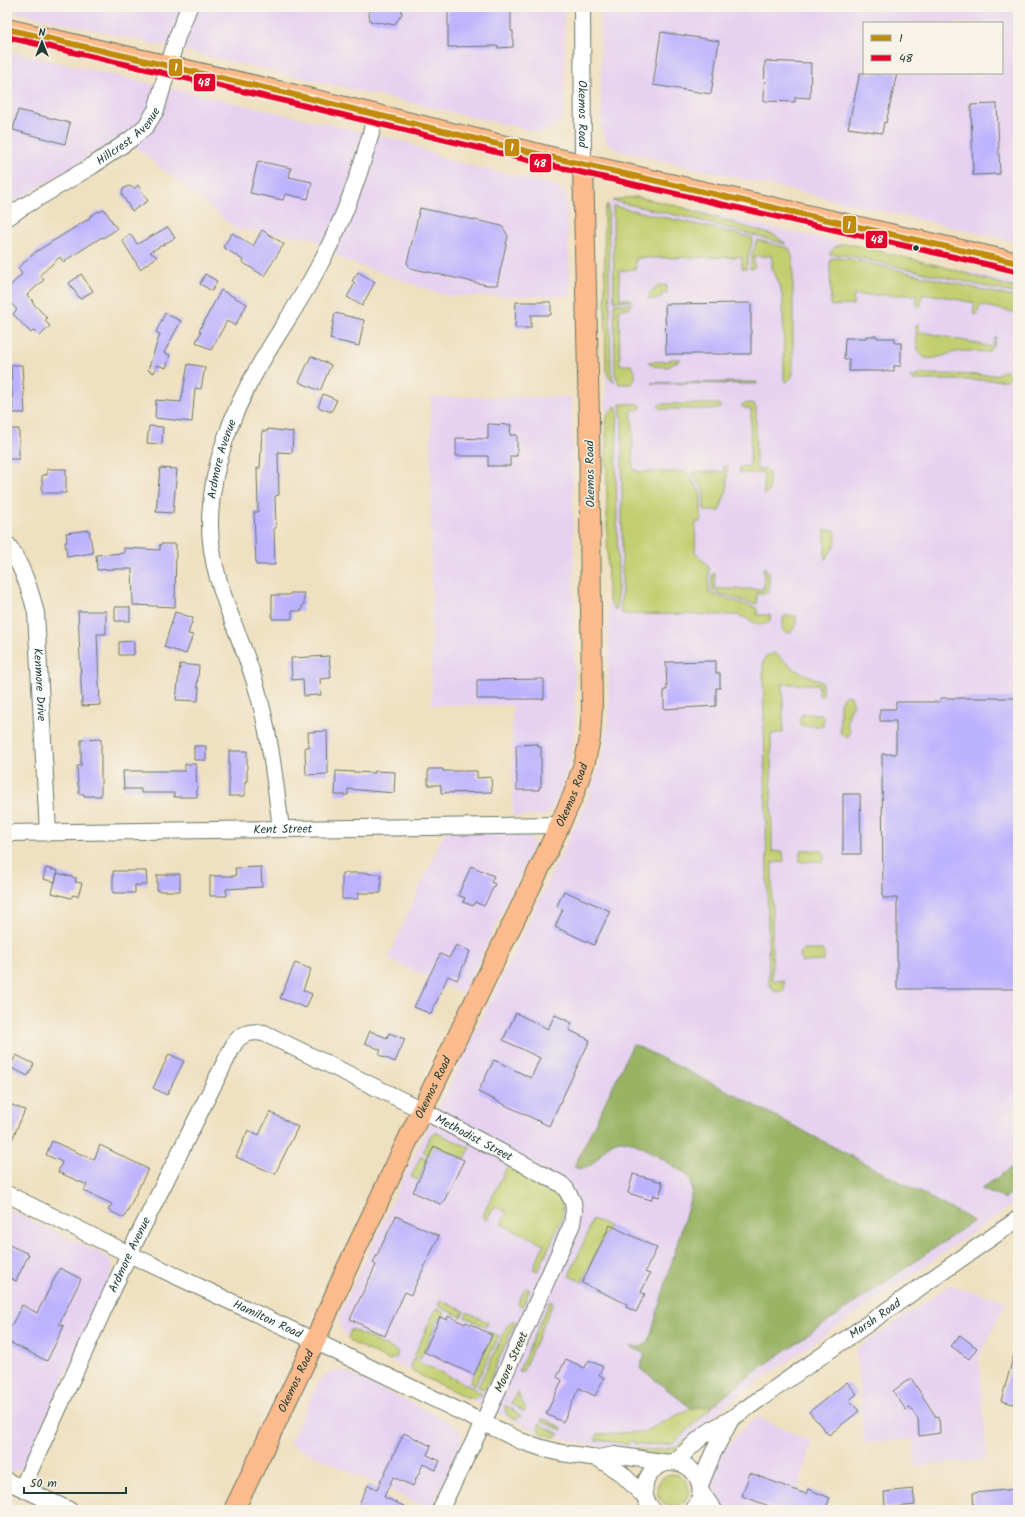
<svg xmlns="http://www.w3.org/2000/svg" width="1025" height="1517" viewBox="0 0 1025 1517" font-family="Kalam,sans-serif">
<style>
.built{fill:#e6d2f0;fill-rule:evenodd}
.green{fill:#c2cf71;stroke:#708652}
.forest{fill:#99b263;stroke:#5c784c}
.building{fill:#bdb2fe}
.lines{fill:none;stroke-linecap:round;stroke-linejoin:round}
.minor-casing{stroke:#687665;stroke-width:18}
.major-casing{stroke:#687665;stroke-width:22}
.minor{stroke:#fff;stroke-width:16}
.major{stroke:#fbbb8c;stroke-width:20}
.bus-1-casing{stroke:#f7f3e8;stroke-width:9}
.bus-2-casing{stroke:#f7f3e8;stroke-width:9}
.bus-1{stroke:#c18c0d;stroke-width:6}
.bus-2{stroke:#e4002b;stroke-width:6}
.bus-dot{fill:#1f3d34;stroke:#f7f3e8;stroke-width:1.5}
.labels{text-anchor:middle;stroke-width:3;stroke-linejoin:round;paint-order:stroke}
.street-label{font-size:12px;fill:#1f3d34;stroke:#f7f3e8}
.line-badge{stroke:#f7f3e8;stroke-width:1.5}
.badge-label{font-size:11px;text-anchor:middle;font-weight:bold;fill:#fff}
</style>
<rect width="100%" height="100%" fill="#f7f3e8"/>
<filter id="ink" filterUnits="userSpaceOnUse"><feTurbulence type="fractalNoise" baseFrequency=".025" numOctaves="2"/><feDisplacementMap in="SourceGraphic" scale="8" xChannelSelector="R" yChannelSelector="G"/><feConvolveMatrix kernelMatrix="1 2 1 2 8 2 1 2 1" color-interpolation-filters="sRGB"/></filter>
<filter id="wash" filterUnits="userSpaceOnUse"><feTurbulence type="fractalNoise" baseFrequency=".012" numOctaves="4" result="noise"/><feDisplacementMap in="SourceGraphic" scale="16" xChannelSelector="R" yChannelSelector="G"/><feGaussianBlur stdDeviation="0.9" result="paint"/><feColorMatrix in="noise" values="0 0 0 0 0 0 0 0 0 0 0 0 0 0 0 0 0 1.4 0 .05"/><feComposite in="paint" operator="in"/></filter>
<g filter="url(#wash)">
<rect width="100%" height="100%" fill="#efe0c0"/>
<!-- built -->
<path class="built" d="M7 7H564L565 85 563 115 561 121 556 126 545 132H538L7 10Z
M600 7H1018V242L617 150 607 142 602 131ZM864 23H1002V73H864Z
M7 51 406 142 446 160 557 186 566 196 571 296H447L344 260 313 238 236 229 121 135 111 143 16 201 7 199Z
M637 197 1018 283V1201L736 1397 706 1423 689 1442 670 1453 662 1454 628 1451 589 1445 542 1434 353 1343 342 1330 339 1321 341 1311 424 1135 445 1095 588 799 602 759 609 719V699L604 213 607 204 613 201 624 198Z
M431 397H572L575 728 569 766 563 785 552 809 545 815 513 817 512 705H432Z
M445 831 525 832 529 835 533 842 532 850 463 994 388 959Z
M7 1209 106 1256 111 1261 113 1268 112 1272 23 1467 12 1472 7 1471Z
M950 1285 1007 1301 979 1357 987 1460 916 1466 914 1439 864 1443 856 1349Z
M341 1371 346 1372 452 1423 460 1431 462 1440 461 1445 431 1509 289 1444 319 1381 329 1373Z
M757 1417 812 1442 792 1510H721L714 1500 711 1485 712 1472 722 1453 729 1444 746 1426Z"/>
<!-- green -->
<path class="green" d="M637 197 674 205 776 236 786 244 698 220 613 201 624 198Z
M607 204 608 205 611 371 614 382 609 378 606 370 604 213Z
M613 206 717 229 753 238 749 253 746 269 742 268V257L636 258 635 269 619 271 620 299H630L632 301H614Z
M757 240 789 248 793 260V373L792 377 787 382 784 380 783 301 780 285 772 268V256H754V268L750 269 752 254Z
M845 243 948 268 1018 289V294L851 256 829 254 835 247Z
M831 258 850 259 1018 298V313L980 305 978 313 975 315 973 313 975 303 936 295H922L921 305 920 306 917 305 916 295H854L853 305 831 306 830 264Z
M662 285 667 286V293H662L661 298H660L659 299H648C650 291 654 287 662 285Z
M614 304H632L630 308 619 309 620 365H631L635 371V379L631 384H619L615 373Z
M918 324 919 325 920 333H928L992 347 996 336 994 346 988 352C978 352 967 350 956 352 945 354 937 360 925 358 914 350 917 337 916 325Z
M670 359H681L668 367 653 366 648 362 670 361Z
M1006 370 1011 374 1007 380H912L910 377H917V374L995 375Z
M757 382V384L651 383Z
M752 403 755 405 756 409V469H765L769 473V491L764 495V473H739L740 467 750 466 751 409 744 408 741 406 743 404Z
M620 404H639L642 407 639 409 632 410 633 469 639 472H687L701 493V522H696L695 553 709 566V593L757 608V615H770V621C761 631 746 616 736 615L625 614 620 612 622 589V418Z
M661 404H719L721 407 719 409H661L658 406Z
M616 406 618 413 616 460 618 589 616 610 610 603 608 597 606 422 608 413Z
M727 464V490L719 511H705L704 509V491L691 472H723L724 467Z
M825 530H835C839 547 831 548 825 560Z
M764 567 769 573V590L767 593H757V604L751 603 712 591V574H715V589H764Z
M784 616H796V625L791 632 785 633 782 629Z
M774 653 777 655 794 669 822 682 823 694 822 696 819 695 818 684H783V732L771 734 772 851 783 852 784 861 782 862 772 863V980L784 981V990L783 992 774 991 769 984 763 662 766 656Z
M847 695 851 697 853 702 847 721 850 733 848 737H846L842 735 840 732V703L842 698Z
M802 714H821L824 717 823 726H800V717Z
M802 850H821L824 853V861L800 862V853Z
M803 950H822L824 953V961L801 962 800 953Z
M435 1132 470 1148 465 1159 435 1146 430 1156 423 1152 430 1136Z
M421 1156 428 1159 418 1180 411 1177Z
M507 1167C516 1172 525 1177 535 1182 552 1191 568 1197 561 1221L538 1271 533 1269 544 1244 501 1224 507 1212 494 1206 487 1220 482 1217Z
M592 1219 609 1226 582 1282 569 1276 587 1235Z
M527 1288 530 1289 522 1307 518 1303 524 1290Z
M440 1300 464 1311 461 1317 438 1306Z
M550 1301 553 1303 522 1373 519 1370Z
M437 1309 445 1313 443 1318 440 1317 420 1359 414 1356 435 1310Z
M467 1312 488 1322 486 1327 465 1317Z
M513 1320 516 1321 485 1390 478 1387 507 1326Z
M351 1329 398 1352 396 1358 388 1360 353 1343 348 1338Z
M488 1331 499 1336 475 1385 470 1383 492 1335 487 1332Z
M413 1359 475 1389 482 1394 475 1398H468L413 1372 410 1366Z
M517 1392 526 1409 524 1412 511 1403Z
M505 1406 509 1407 521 1416 516 1419C508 1419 505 1413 505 1406Z
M713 1406 674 1443 663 1445 634 1444V1441H630L629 1444 595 1440 598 1434 644 1432 691 1408Z
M542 1419H544L561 1427 562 1430 541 1421Z
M539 1424 560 1434 555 1437 542 1434 538 1429Z
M686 1439 689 1442C684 1445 680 1449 675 1451 663 1457 647 1453 635 1452L636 1449C654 1449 672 1453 686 1439Z
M657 1490a16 16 0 1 1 32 0a16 16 0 1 1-32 0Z"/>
<!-- forest -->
<path class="forest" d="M633 1044 724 1089 974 1221 753 1373 713 1406 691 1408 640 1368 645 1354 630 1347H641L649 1341 692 1192 691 1181 686 1174C673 1166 636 1141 624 1140 598 1139 599 1177 574 1167Z
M1018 1163V1189L1005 1199 981 1189Z"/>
<g id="blocks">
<!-- building -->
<path class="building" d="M368 7H401L402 14 394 25 380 22 379 23 370 21Z
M448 7H511V31H513V47L498 48V46L448 47Z
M661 32 719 41 711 94 653 85Z
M765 61 811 63 810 98 795 97V102L764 101Z
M860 73H897L886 123 884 122 882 133 848 128Z
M997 104 1000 174 973 175 971 105Z
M18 110 70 123 65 144 13 130Z
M258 161 291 168 289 177 312 182 308 199 285 194 283 200 250 193Z
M138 185 148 201 132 211 122 195 123 189 128 186 135 188Z
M420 208 502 226 508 236 497 285H487L410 268 407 263Z
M104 209 117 229 103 238 102 237 63 262 60 257 40 275 44 280 27 295 33 301 32 302 47 318 45 321 50 326 40 336 34 330 31 333 13 314 17 310 7 299V289L22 274 18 268 37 251 90 218 89 217 99 211 100 212Z
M168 227 175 238 150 252 157 257 140 269 122 240 130 234 137 244Z
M262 230 284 244 264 276 242 262 243 260 223 247 232 233 253 246Z
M358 272 375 282 362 306 347 297 355 283 352 281Z
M81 274 93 291 80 299 69 283Z
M205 274 217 281 212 291 200 284Z
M221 290 247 304 235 326 227 321 211 350 196 342 201 332 199 331Z
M516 302H551V315H531V328H515Z
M751 303V354H666L665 304Z
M165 313 181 321 164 353 170 355 166 368 157 365 154 373 148 370 160 334 156 332Z
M335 313 364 320 359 346 330 339Z
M866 336H877V338H895V343H901V366H894V371H849V359H844L845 338H866Z
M311 356 331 365 320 391 299 382Z
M188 364 205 367 201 389 195 388 192 422 155 418 156 400 181 402Z
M11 365H22L25 413H13Z
M323 394 337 400 331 412 318 407Z
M488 424 511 425 510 435H517V456H510V466H488V456H456V438L488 439Z
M149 426 163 427 162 444 147 443Z
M7 429H19V459H7Z
M268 429 293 432 292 453 278 452 279 495 275 496 276 528H274L275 565H256L254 512H258L257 468H260L262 431H268Z
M160 468 177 469 173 513 156 512Z
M47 469H66V493H42V475H47Z
M89 530 93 553 67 557 65 542H67L66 533Z
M160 544H176L175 607 133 605 132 569H114L97 570 96 555 124 553V548L160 550Z
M290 593H304V605L302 606V611H292V619H272V595H290Z
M115 607H130V621H115Z
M78 611H106V634H97L100 705 82 706Z
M175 612 193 618 188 634 193 635 186 654 164 647Z
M134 641V655H119V642Z
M329 656 331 678 320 679 321 695 304 696 303 679 292 680 291 658Z
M716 661V673H720V688H716V706L664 709V690H667L666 662Z
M180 664 199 666 197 687H199L198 701 176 700Z
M544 679V699H477V680Z
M940 698H1018V989H897V898H883L882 754H896V721H880V709H896V702H940Z
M327 731 328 774 306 775 305 747H309L308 732Z
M101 739V796H84V794H79V786H78L77 766H81V740Z
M538 744V747H541V787H539V790H517L516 745Z
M194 746H206V760H194Z
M229 751H247V781H245V796H229Z
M185 764H196L197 797H174V793H141V789H124L123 771H185Z
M428 769H443V771H477V778L491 777 492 792 441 793V785H428Z
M336 771 375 773V771L395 772 394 793 348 789V795H335Z
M843 794H860L861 854H843Z
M471 866 494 876 491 882 495 884 484 906 475 902 473 906 463 902 465 898 458 895Z
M261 867 262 887 226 889 227 896H210V876H236L235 868Z
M46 868 58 871 55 882 43 879Z
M113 871H146L147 885H135V893H113Z
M57 873 76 878 75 882 82 883 78 896 73 895 71 898 52 893Z
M342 873H369V874H381V893H358V899H342Z
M167 874H180V891H157V875H167Z
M564 891 610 911 594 945 555 927 563 909 557 906Z
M456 945 470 951 457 980 448 976 431 1014 414 1007 440 954 449 958Z
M295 963 311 969 303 990 312 994 306 1008 280 998Z
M516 1013 548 1029 555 1015 572 1023 569 1030 590 1040 549 1126 478 1092 494 1060 531 1078 540 1058 503 1040Z
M370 1031 387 1038 389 1033 405 1039 395 1062 379 1055 381 1050 365 1043Z
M169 1054 184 1061 167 1095 153 1088Z
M16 1055 34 1064 28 1076 10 1067Z
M7 1103 25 1110 7 1151Z
M270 1112 298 1127 275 1174 236 1157 248 1130 259 1135Z
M52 1141 94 1160 100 1145 148 1169 124 1218 108 1210 112 1204 84 1191 87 1185 58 1172 62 1162 46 1155Z
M434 1146 464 1160 442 1205 413 1192Z
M633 1174 662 1182 661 1184H663L659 1197 653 1195 651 1200 628 1193Z
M396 1216 439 1236 411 1295 405 1292 385 1336 350 1319 376 1265 373 1263Z
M610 1225 657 1248 645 1272 650 1274 641 1292 645 1294 636 1312 626 1307 627 1304 582 1283Z
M7 1244 29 1254 16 1281 7 1276Z
M60 1268 81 1279 59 1324 64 1326 47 1361 7 1341V1334L22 1305 37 1313Z
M448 1316 465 1324 466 1322 492 1335 474 1375 424 1352 440 1317 447 1320Z
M960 1335 977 1348 969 1359 951 1346Z
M1015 1351H1018V1405L1001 1401Z
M566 1359 585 1368 589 1360 603 1367 599 1375 604 1378 595 1396 579 1388 563 1422 546 1414 562 1380 557 1377Z
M911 1378 936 1417 939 1416 940 1433 919 1436 918 1419 910 1408 906 1410 893 1391Z
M847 1382 857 1394 849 1400 859 1411 829 1435 809 1412Z
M404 1433 431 1446 427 1455 440 1461 436 1470 423 1464 413 1486 393 1477 384 1497 412 1510H356L368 1485 377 1489Z
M750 1473 806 1494 808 1489 830 1498 825 1510H780L742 1496Z
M913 1489 915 1505 885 1508 884 1492Z
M1018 1489V1508L974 1510 973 1493Z"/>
</g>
</g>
<g filter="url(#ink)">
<use href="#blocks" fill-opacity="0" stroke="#687665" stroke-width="1"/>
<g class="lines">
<!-- minor casing -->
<g class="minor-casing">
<g id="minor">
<path id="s1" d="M582 7 583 164"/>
<path id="s2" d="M7 218 21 208 92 166 131 139 146 126 156 110 177 37 189 7"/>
<path id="s3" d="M7 544C22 565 30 588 36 613L48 832"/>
<path id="s4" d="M281 829C275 781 270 733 256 686 240 631 209 580 210 521 211 467 232 412 259 366 279 331 302 299 320 264 346 216 363 166 376 114"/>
<path id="s5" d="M7 833 560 825"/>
<path id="s6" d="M7 1194 129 1254 315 1341 521 1441 542 1448 561 1453 598 1458 615 1455 668 1463"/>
<path d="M598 1458 622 1474 645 1497"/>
<path id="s7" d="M673 1462C682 1456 689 1449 697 1441 707 1432 719 1425 731 1419L1018 1219"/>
<path d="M7 1481 69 1510"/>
<path d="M700 1485 713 1453 731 1419"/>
<path id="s8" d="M22 1488 129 1254 233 1046C240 1033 250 1031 264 1033L422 1110 561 1184 566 1189 573 1202 574 1210 572 1224 483 1423 440 1510"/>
<path d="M701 1492 714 1510"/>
<path d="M653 1510C646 1503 643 1494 645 1485 646 1478 651 1471 657 1467 685 1449 715 1485 693 1510"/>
</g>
</g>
<!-- major casing -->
<g class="major-casing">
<g id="major">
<path d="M7 29 291 94 555 158 1018 263"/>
<path id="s9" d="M234 1510 315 1341 345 1272 422 1110 544 859 573 796 585 761 590 738 592 708 589 417 583 164"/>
</g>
</g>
<!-- minor -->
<use href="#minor" class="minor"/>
<!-- major -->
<use href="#major" class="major"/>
<!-- bus-1 casing -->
<g class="bus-1-casing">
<path id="bus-1" d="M7 29 291 94 555 158 1018 263"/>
</g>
<!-- bus-2 casing -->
<g class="bus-2-casing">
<path id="bus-2" d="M7 37 289 102 553 166 1016 271"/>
</g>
<!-- bus-1 -->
<use href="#bus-1" class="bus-1"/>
<!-- bus-2 -->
<use href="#bus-2" class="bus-2"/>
</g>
</g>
<!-- markers -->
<circle class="bus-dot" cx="916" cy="248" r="3.5"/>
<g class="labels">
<!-- street labels -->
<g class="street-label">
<text dy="4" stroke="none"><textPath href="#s1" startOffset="107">Okemos Road</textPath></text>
<text dy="4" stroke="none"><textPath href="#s2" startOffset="147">Hillcrest Avenue</textPath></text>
<text dy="4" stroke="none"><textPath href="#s4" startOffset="381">Ardmore Avenue</textPath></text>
<text transform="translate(590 474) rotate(-91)" y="4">Okemos Road</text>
<text dy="4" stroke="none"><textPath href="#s3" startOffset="147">Kenmore Drive</textPath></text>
<text dy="4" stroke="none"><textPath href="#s9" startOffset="791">Okemos Road</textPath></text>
<text dy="4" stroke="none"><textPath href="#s5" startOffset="276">Kent Street</textPath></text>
<text dy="4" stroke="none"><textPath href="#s9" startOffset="467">Okemos Road</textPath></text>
<text dy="4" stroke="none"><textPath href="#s8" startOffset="761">Methodist Street</textPath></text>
<text dy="4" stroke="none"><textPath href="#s8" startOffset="257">Ardmore Avenue</textPath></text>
<text dy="4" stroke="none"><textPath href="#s7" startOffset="248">Marsh Road</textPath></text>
<text dy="4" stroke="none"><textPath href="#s6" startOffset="289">Hamilton Road</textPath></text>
<text transform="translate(511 1362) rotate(-66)" y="4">Moore Street</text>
<text dy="4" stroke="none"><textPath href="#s9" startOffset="143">Okemos Road</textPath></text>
</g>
</g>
<g class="line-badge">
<rect x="168" y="58" width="15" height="19" rx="4" fill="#c18c0d"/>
<rect x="193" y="73" width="23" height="19" rx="4" fill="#e4002b"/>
<rect x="504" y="138" width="16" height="19" rx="4" fill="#c18c0d"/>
<rect x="529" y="153" width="23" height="20" rx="4" fill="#e4002b"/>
<rect x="842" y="215" width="15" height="19" rx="4" fill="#c18c0d"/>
<rect x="865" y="230" width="23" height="19" rx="4" fill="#e4002b"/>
</g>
<g class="badge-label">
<text x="176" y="71">1</text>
<text x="204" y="86">48</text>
<text x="512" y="151">1</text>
<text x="540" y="167">48</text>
<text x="849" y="229">1</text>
<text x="877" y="243">48</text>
</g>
<!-- margin -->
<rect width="1025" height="1517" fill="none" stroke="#f7f3e8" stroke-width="24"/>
<!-- legend -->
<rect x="863" y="22" width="140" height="52" fill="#f7f3e8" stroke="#a1aaa0"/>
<rect x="871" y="35" width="20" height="6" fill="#c18c0d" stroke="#a1aaa0"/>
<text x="899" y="42" font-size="12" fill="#1f3d34">1</text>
<rect x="871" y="55" width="20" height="6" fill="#e4002b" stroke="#a1aaa0"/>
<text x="899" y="62" font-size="12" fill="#1f3d34">48</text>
<!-- north arrow -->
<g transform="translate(42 42)" stroke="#f7f3e8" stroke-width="3" paint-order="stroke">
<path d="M0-3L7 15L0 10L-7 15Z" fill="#1f3d34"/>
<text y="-6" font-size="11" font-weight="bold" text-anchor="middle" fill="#1f3d34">N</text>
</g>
<!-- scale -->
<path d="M24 1487v6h102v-6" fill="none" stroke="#1f3d34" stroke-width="2"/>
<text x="30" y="1487" font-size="12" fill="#1f3d34" stroke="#f7f3e8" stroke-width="3" paint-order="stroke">50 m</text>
</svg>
